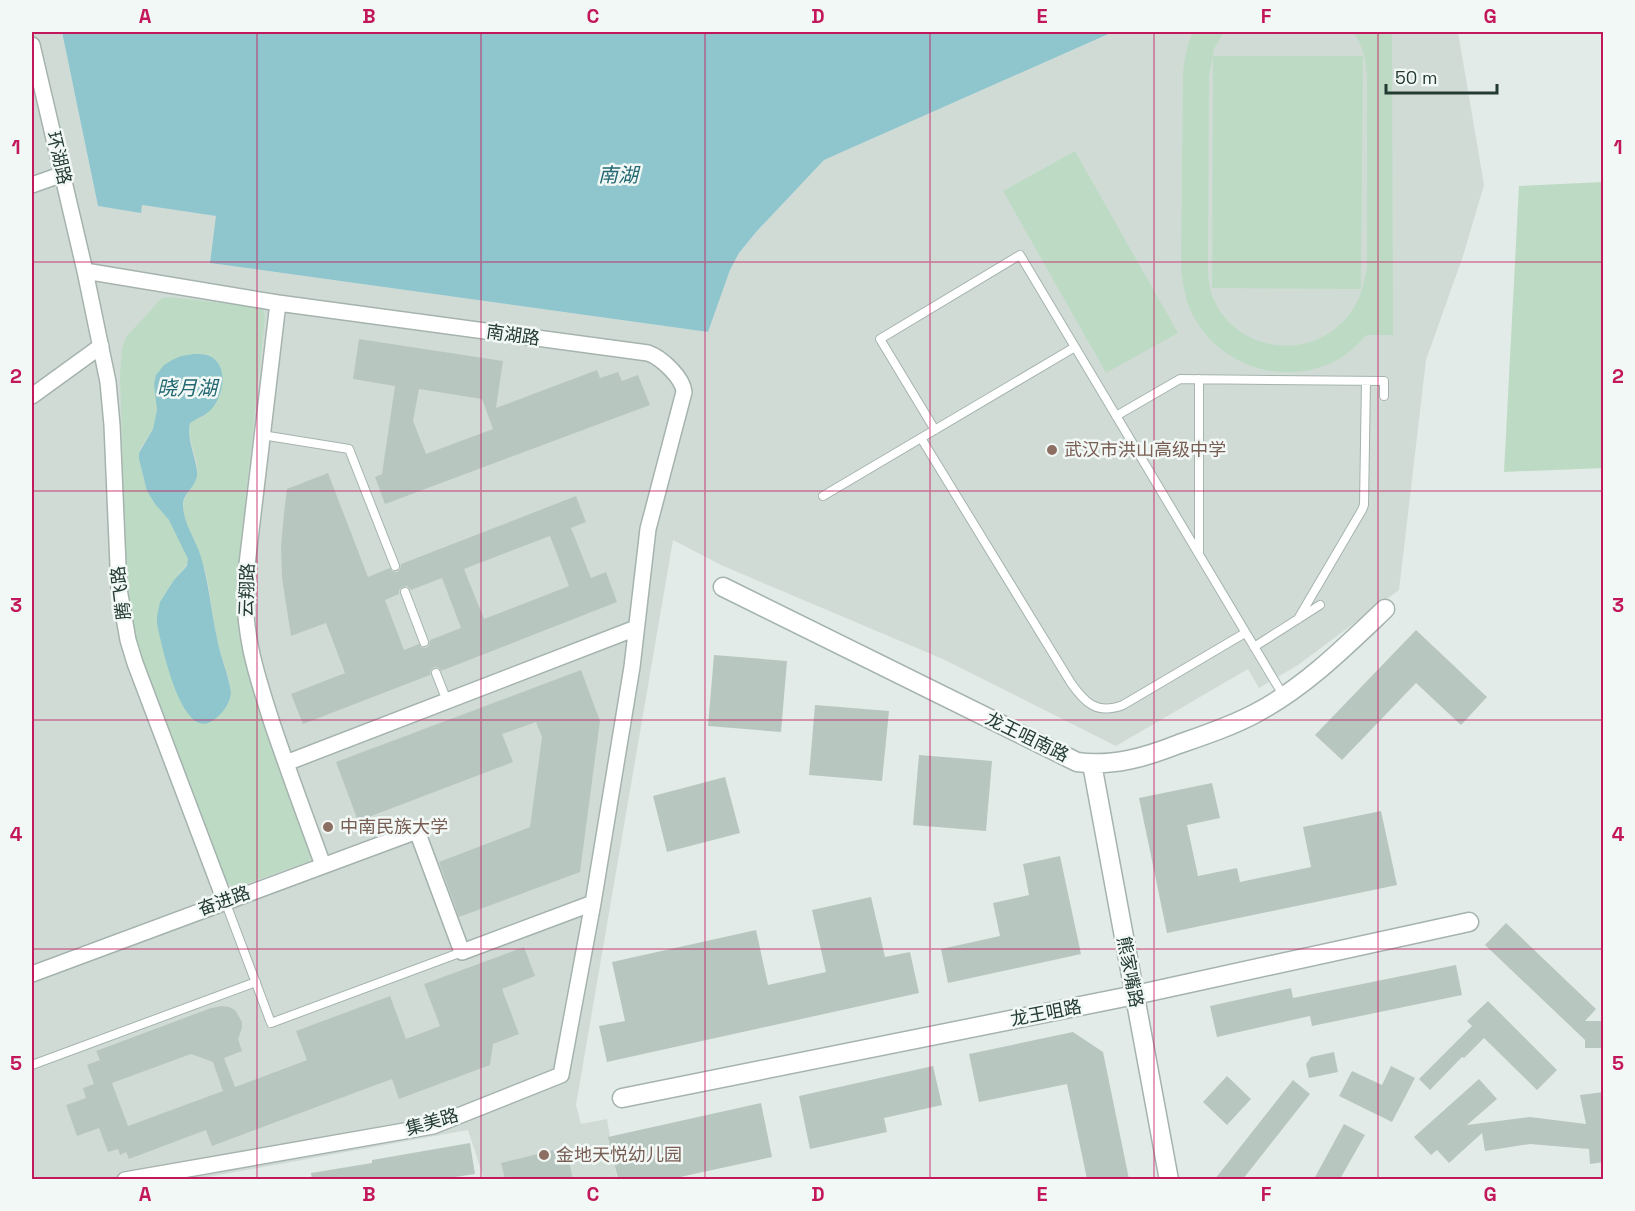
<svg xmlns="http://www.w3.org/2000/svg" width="1635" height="1211" viewBox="0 0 1635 1211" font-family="'Space Grotesk','Noto Sans SC',sans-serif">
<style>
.built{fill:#d1dbd6}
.green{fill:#bddbc4;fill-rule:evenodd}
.water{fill:#8fc5cc}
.building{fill:#b8c6c0;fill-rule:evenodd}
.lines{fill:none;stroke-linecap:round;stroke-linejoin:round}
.service-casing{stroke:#a5b3ae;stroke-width:10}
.minor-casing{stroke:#a5b3ae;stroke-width:18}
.tertiary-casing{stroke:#a5b3ae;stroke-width:21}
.service{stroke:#fff;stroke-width:8}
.minor{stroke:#fff;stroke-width:15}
.tertiary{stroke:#fff;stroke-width:18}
.grid{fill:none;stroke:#c2185b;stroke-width:1.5;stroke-opacity:0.55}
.education-dot{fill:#8d6e63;stroke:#f2f8f5;stroke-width:2}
.labels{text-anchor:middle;stroke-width:5;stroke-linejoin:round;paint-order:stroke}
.street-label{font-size:18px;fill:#243b34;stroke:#f2f8f5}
.education-label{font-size:18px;fill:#785e54;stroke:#f2f8f5;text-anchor:start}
.water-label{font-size:20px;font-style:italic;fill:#236872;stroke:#f2f8f5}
.neatline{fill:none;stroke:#c2185b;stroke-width:2}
.grid-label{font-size:20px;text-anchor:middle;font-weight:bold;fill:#c2185b}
</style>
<rect width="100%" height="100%" fill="#e2ebe7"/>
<!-- built -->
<path class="built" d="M32 32H62L98 206 140 212 142 205 217 216 210 263 708 332 730 270 739 253 757 231 824 160 1113 32H1458L1484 185 1463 256 1426 360 1399 590 1298 665 1259 688 1248 669 1116 746 945 660 721 565 673 540 576 1105 581 1124 607 1119 617 1179H484L468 1130 197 1179H32Z"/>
<!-- green -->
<path class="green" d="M1193 32H1224L1214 49 1213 56H1363L1361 289 1212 288 1213 56 1209 76 1208 267C1208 276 1209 286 1212 295 1235 356 1320 364 1354 307 1362 295 1364 281 1367 268V77C1366 60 1363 45 1353 32H1392L1393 335H1367C1358 344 1350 352 1339 359 1289 387 1225 369 1196 321 1186 305 1183 287 1181 268L1183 75C1184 59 1187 45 1193 32Z
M1075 151 1178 333 1106 373 1003 191Z
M1603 182V468L1504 472 1519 186Z
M170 297 258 307 264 311 265 318 237 580V615L240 639 247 666 257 698 312 851 310 861 234 888 226 882 139 651 130 620 126 583 120 375 122 348 126 337 162 298ZM194 354C213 355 218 362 223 379L207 414 190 422C186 439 199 456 197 472 195 491 180 492 184 514 188 533 199 551 205 570 211 594 212 618 218 642 221 657 232 682 231 696 230 706 214 723 204 724L183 704 170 675 157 624 160 602 174 580 188 563 187 554 169 520 155 504 147 491 139 459 140 449 153 429 157 410 155 393 164 365 181 356Z"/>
<!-- water -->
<path class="water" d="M62 32H1113L824 160 757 231 739 253 730 270 708 332 210 263 216 216 142 205 141 213 98 206Z
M194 354C201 354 208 354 213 358 228 369 223 393 214 406 208 415 199 417 190 423 186 438 196 457 197 472 198 487 183 491 183 505 183 523 196 540 201 557 209 584 211 611 217 638 220 656 228 673 231 692 231 702 223 713 215 719 182 747 161 642 157 624V616L160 602 174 580 187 566 188 559 169 520 155 504 147 491 139 459V453L153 429 157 410 154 384 156 375 164 365 172 360 181 356Z"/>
<!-- building -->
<path class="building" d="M359 339 503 361 496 408 597 370 600 378 618 372 622 381 638 375 650 405 385 504 375 477 382 474 395 386 353 379ZM419 389 482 399 493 429 426 454 413 421Z
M328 473 368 577 390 568 392 571 397 572 400 569 401 564 576 496 586 522 571 528 591 578 606 572 617 602 441 671 439 668 434 667 431 670 430 675 303 724 291 694 345 673 326 623 291 636 282 578 281 546 284 513 287 489ZM550 536 569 586 484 619 464 569ZM442 578 461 628 430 640 429 645 426 648 421 647 419 644 404 650 385 600 399 594V590L402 587 407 586 411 590Z
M1416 630 1487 697 1461 725 1416 683 1342 760 1315 735Z
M714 655 787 661 781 732 708 726Z
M581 670 600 721 580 872 459 917 439 862 530 827 542 737 536 722 502 734 513 762 358 821 336 762Z
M815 705 889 711 882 781 809 775Z
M919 755 992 761 986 831 913 825Z
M725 777 740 833 667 852 653 796Z
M1212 783 1220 818 1187 825 1198 876 1237 868 1240 882 1311 867 1303 827 1381 811 1397 885 1167 933 1139 798Z
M1060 856 1081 954 948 983 941 949 1000 936 993 903 1029 895 1023 864Z
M871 897 885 957 910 952 919 993 607 1062 599 1026 625 1021 612 962 756 930 768 985 826 972 812 910Z
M1506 923 1596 1009 1585 1021H1604V1048H1585V1040L1485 945Z
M524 947 535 976 502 989 519 1034 493 1044 490 1065 399 1099 392 1079 212 1146 206 1130 129 1159 126 1152 120 1155 118 1149 108 1152 99 1128 77 1136 66 1105 86 1098 83 1088 94 1084 87 1065 100 1060 96 1051 211 1008 222 1006 229 1007 235 1010 242 1022V1028L238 1039 242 1051 224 1058 235 1087 307 1060 296 1031 390 996 406 1039 440 1026 424 984ZM191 1054 213 1062 223 1091 128 1126 112 1083Z
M1456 965 1462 995 1312 1026 1310 1016 1217 1037 1210 1006 1291 988 1293 998Z
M1488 1001 1557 1070 1537 1090 1484 1038 1464 1058 1462 1057 1430 1090 1419 1079 1472 1026 1467 1021Z
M1073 1032 1103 1052 1129 1179H1087L1067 1084 979 1102 969 1054Z
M1334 1052 1338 1072 1309 1078 1306 1064 1311 1057Z
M933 1066 942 1105 884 1118 887 1132 810 1149 799 1096Z
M1391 1066 1415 1078 1392 1122 1339 1096 1352 1071 1382 1085Z
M1227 1076 1251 1099 1227 1125 1203 1102Z
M1479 1079 1497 1099 1467 1125 1530 1117 1586 1124 1580 1095 1604 1092V1162L1590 1164 1589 1149 1530 1144 1485 1151 1482 1133 1449 1163 1437 1150 1431 1155 1414 1137Z
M1293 1080 1310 1094 1243 1179H1215Z
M761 1103 772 1157 671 1179H618L608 1137Z
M1344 1124 1365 1135 1340 1179H1314Z
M470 1143 475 1174 442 1179H312L311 1173 372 1163V1160Z
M566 1147 573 1179H505L501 1163Z"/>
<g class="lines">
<!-- service casing -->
<g class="service-casing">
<path id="service" d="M1116 416 1180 379 1384 381V396
M935 430 880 339 1020 255 1283 695
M262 435 349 449 395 566
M921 438 1071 683C1085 703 1097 715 1123 705L1245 633
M823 496 1075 347
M1199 553V379
M405 592 424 642
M1298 619 1362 510 1364 505 1366 381
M1254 647 1320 605
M436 673 447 701
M225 901 271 1023 462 952
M32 1065 256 982"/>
</g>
<!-- minor casing -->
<g class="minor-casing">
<path id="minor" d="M32 45 85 271 108 382 112 425 119 589 128 640 135 663 225 901
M32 185 63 174
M85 271 278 303 648 353C662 358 683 378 684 392L648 529 632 667 593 903 561 1075 433 1126 125 1180
M278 303 246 573C241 629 256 674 273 726 289 773 306 819 323 865
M32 396 101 346
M286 763 636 628
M32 974 417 831 462 952 593 903"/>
</g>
<!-- tertiary casing -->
<g class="tertiary-casing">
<path id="tertiary" d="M723 587 1077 762C1113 767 1146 757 1179 744 1205 735 1232 726 1256 713 1305 687 1345 647 1385 609
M1092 764 1169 1180
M622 1098 1135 995 1469 922"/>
</g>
<!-- service -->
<use href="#service" class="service"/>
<!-- minor -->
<use href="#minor" class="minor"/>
<!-- tertiary -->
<use href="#tertiary" class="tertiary"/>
</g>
<!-- grid -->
<path class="grid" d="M257 32V1180M481 32V1180M705 32V1180M930 32V1180M1154 32V1180M1378 32V1180M32 262H1604M32 491H1604M32 720H1604M32 949H1604"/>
<!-- markers -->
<g class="education-dot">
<circle cx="1052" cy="450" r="6"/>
<circle cx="328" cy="827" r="6"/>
<circle cx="544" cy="1155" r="6"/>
</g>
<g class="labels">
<!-- street labels -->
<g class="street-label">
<text transform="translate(59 158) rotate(77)" y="6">环湖路</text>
<text transform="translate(513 335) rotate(8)" y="6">南湖路</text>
<text transform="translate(247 590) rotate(-88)" y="6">云翔路</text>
<text transform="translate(121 593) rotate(-97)" y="6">腾飞路</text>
<text transform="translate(1027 737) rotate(26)" y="6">龙王咀南路</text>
<text transform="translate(224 901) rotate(-20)" y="6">奋进路</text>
<text transform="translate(1130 972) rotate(79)" y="6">熊家嘴路</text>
<text transform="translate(1046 1013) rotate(-11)" y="6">龙王咀路</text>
<text transform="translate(432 1122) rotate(-16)" y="6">集美路</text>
</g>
<!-- education labels -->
<g class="education-label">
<text x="1064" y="456">武汉市洪山高级中学</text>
<text x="340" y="833">中南民族大学</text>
<text x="556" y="1161">金地天悦幼儿园</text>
</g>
<!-- water labels -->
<g class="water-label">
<text x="618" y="182">南湖</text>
<text x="187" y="395">晓月湖</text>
</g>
</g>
<!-- border -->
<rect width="1635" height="1211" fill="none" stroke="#f2f8f5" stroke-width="66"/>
<!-- scale -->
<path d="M1386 84v9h111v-9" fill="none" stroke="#243b34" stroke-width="3"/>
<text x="1395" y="84" font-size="18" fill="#243b34" stroke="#f2f8f5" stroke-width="4.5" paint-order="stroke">50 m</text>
<rect x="33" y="33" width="1569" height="1145" class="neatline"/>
<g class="grid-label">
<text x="145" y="23">A</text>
<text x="369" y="23">B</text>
<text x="593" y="23">C</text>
<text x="818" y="23">D</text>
<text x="1042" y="23">E</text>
<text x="1266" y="23">F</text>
<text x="1490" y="23">G</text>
<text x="16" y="154">1</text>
<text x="1618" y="154">1</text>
<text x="16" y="383">2</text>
<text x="1618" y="383">2</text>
<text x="16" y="612">3</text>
<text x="1618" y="612">3</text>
<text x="16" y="841">4</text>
<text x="1618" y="841">4</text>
<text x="16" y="1070">5</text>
<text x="1618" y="1070">5</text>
<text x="145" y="1201">A</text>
<text x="369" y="1201">B</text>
<text x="593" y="1201">C</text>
<text x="818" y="1201">D</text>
<text x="1042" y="1201">E</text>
<text x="1266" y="1201">F</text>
<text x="1490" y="1201">G</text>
</g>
</svg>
